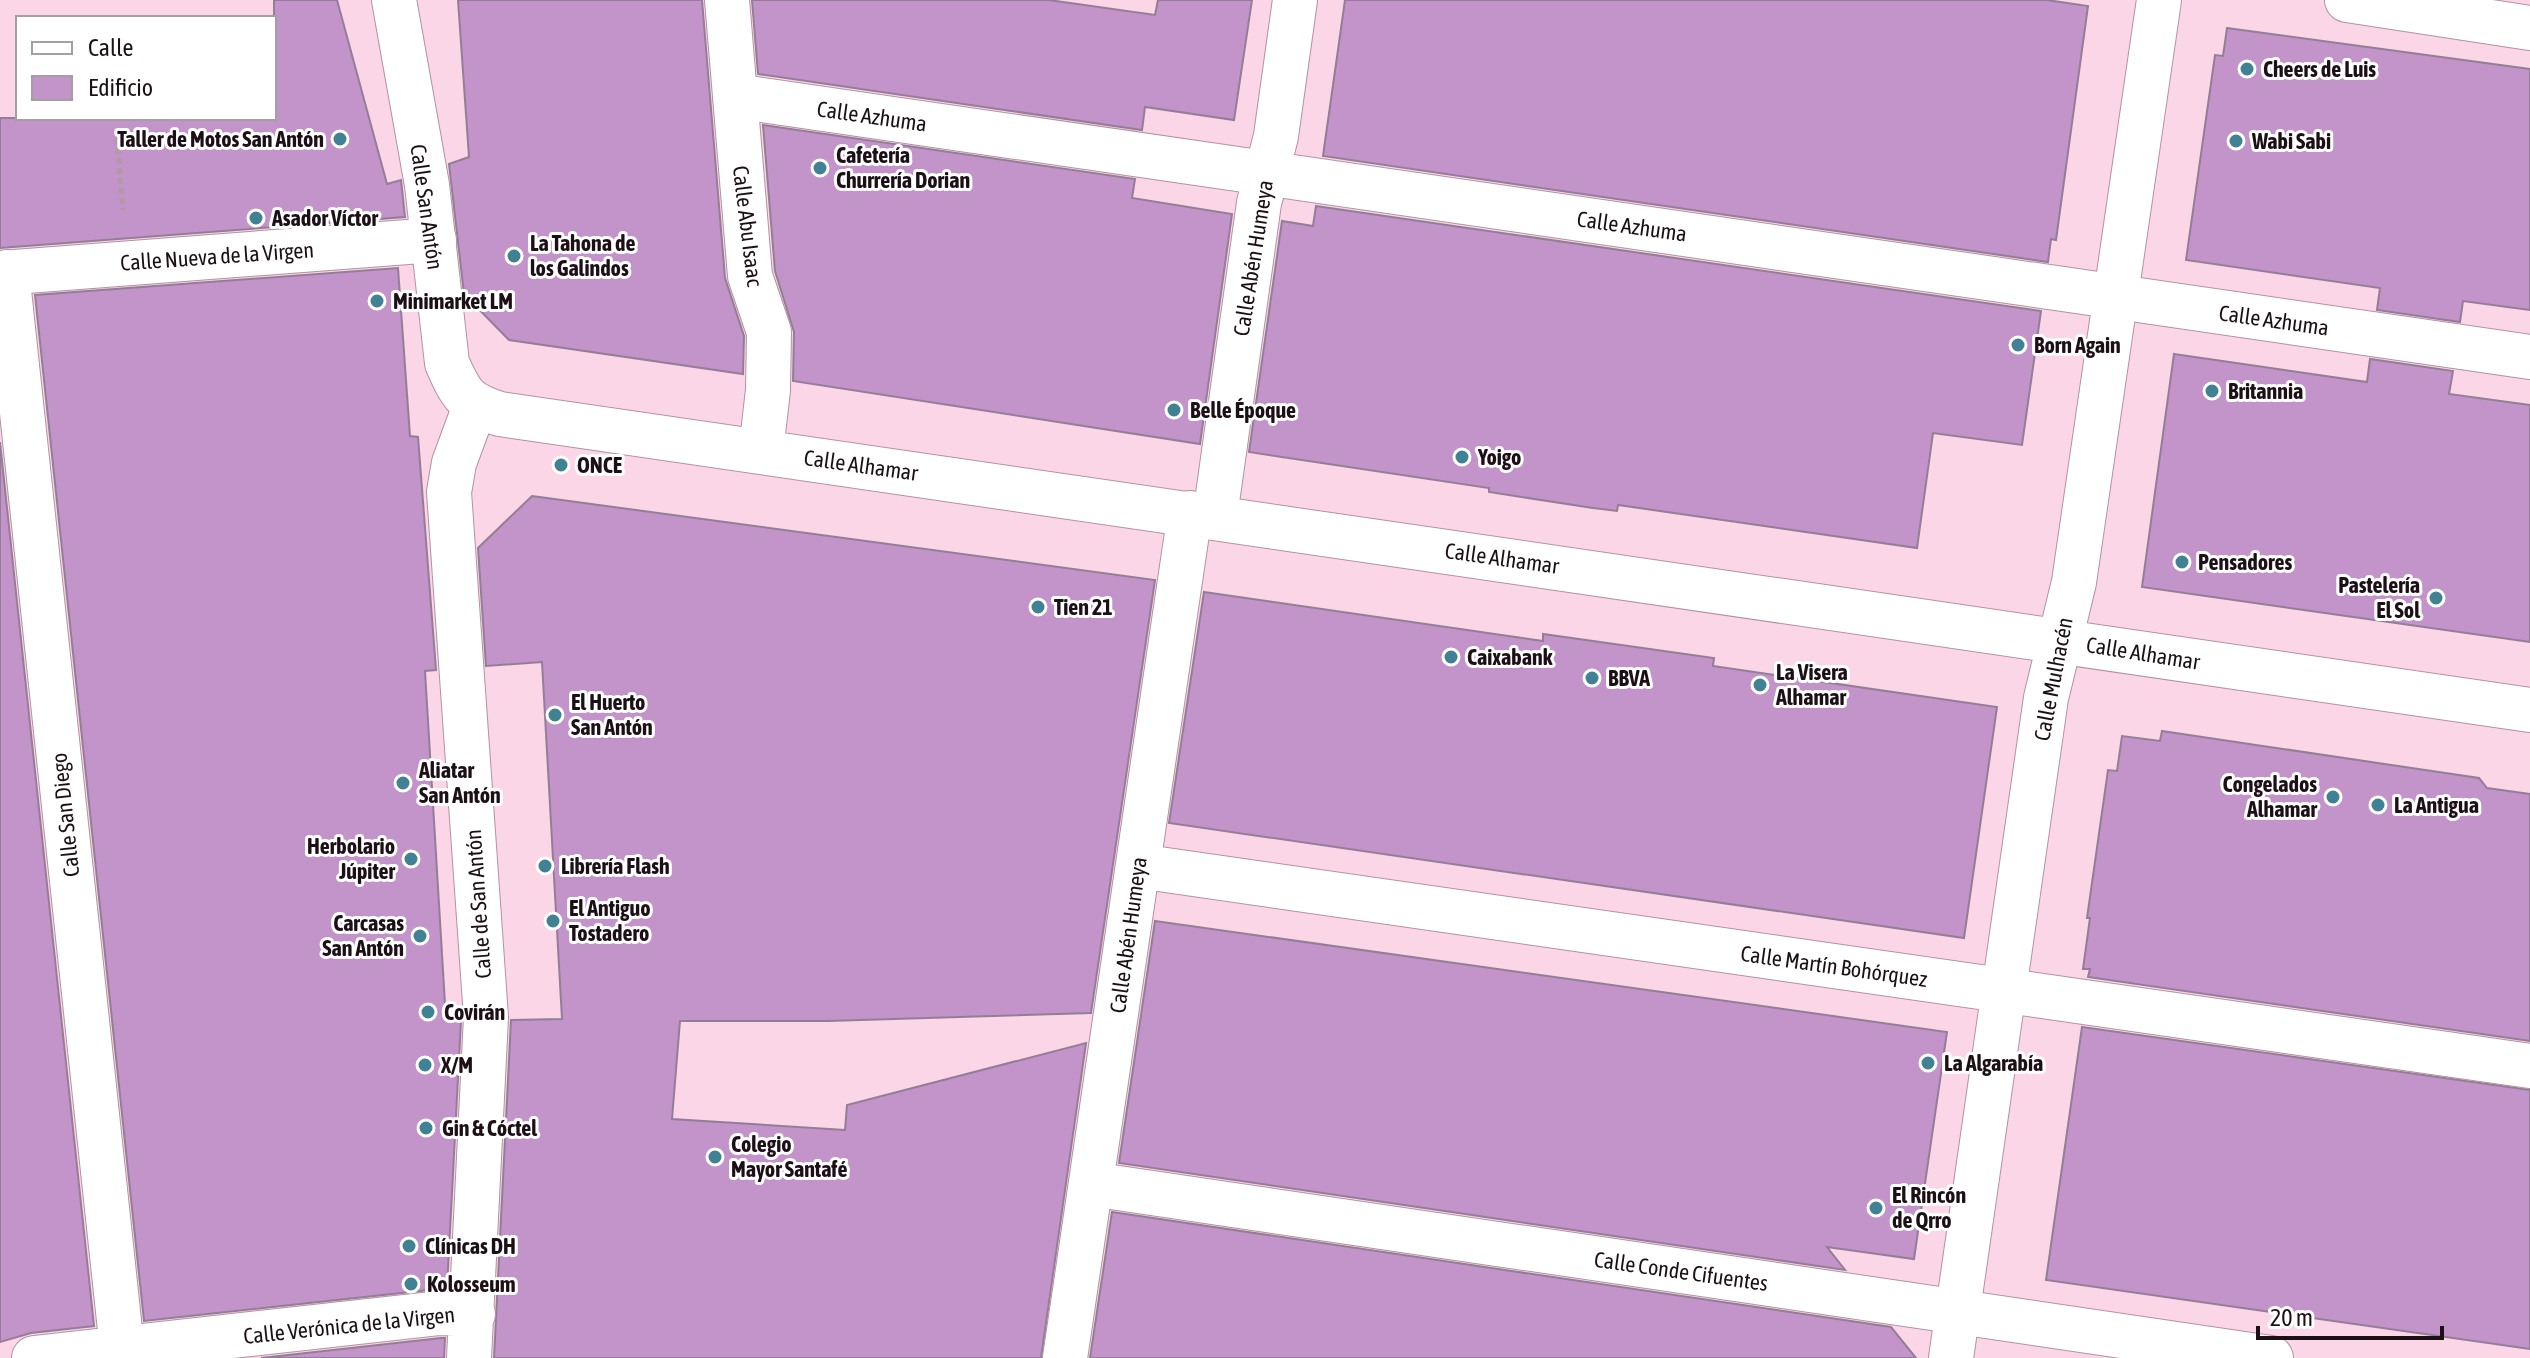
<svg xmlns="http://www.w3.org/2000/svg" width="2530" height="1358" viewBox="0 0 2530 1358" font-family="'Asap Condensed',sans-serif">
<style>
.building{fill:#c294c9;stroke:#947e97;stroke-width:2}
.lines{fill:none;stroke-linecap:round;stroke-linejoin:round}
.street-casing{stroke:#b492a2;stroke-width:46}
.secondary-casing{stroke:#b492a2;stroke-width:46}
.path{stroke:#b598a6;stroke-width:5;stroke-dasharray:6 4;stroke-linecap:butt}
.street{stroke:#fff;stroke-width:44}
.secondary{stroke:#fff;stroke-width:44}
.poi-dot{fill:#408193;stroke:#fff;stroke-width:3}
.labels{text-anchor:middle;stroke-width:6;stroke-linejoin:round;paint-order:stroke}
.poi-label{font-size:22px;font-weight:bold;fill:#1c1016;stroke:#fff;text-anchor:start}
.street-label{font-size:22px;fill:#1c1016;stroke:#fff}
</style>
<rect width="100%" height="100%" fill="#fad6e7"/>
<!-- building -->
<path class="building" d="M274 0H337L387 184 401 180 405 217 0 248V118H274Z
M458 0H702L725 278 744 336 743 374 509 340 464 294 449 164 469 157Z
M752 0H1049L1155 15 1158 0H1252L1234 120 1145 107 1142 130 758 74Z
M1345 0H2047L2088 6 2056 240 2051 239 2048 262 1323 156Z
M2227 28 2530 69V310L2463 301 2460 322 2377 310 2380 288 2186 260 2215 55 2223 56Z
M763 125 1135 179 1132 198 1232 214 1200 444 793 381 794 332 775 271Z
M1316 206 2041 311 2022 445 1933 433 1917 548 1618 505 1617 511 1593 508 1489 492V488L1249 452 1282 221 1313 226Z
M398 268 410 436 418 437 436 670 425 671 446 1021H461L447 1288 144 1321 35 295Z
M2174 354 2367 382 2370 359 2453 371 2449 394 2530 405V642L2142 587Z
M0 442 94 1326 31 1333 0 1342Z
M532 496 1155 580 1091 1013 828 1021H680L672 1119 845 1130 847 1105 1086 1043 1041 1358H494L511 1020 562 1019 542 662 486 666 478 548Z
M1204 592 1543 641V634L1714 658 1713 666 1997 707 1964 938 1169 823Z
M2162 731 2479 778 2487 788 2530 794V1041L2088 977 2090 969H2083L2090 918H2087L2108 770 2117 771 2122 736 2160 741Z
M1155 921 1947 1032 1914 1259 1827 1247 1845 1270 1119 1163Z
M2082 1027 2530 1090V1349L2046 1280Z
M1112 1212 1891 1327 1916 1358H1090Z
M441 1338H445L444 1358H261Z"/>
<g class="lines">
<!-- street casing -->
<g class="street-casing">
<path id="street" d="M735 96 2530 357
M7 272 123 1358
M0 273 434 240
M1215 516 1259 203 1276 136 1295 0
M1138 866 2530 1066
M1091 1184 2271 1358
M34 1358 440 1313 473 1314
M469 1358 486 1017 449 492 454 463 475 406
M1065 1358 1190 513"/>
</g>
<!-- secondary casing -->
<g class="secondary-casing">
<path id="secondary" d="M394 0 427 185 447 363C461 395 466 404 500 414L2530 710
M727 0 750 276 769 332 768 390 761 451
M2347 0 2530 28
M1951 1358 2046 698 2074 582 2159 0"/>
</g>
<!-- path -->
<path class="path" d="M117 138 123 210"/>
<!-- street -->
<use href="#street" class="street"/>
<!-- secondary -->
<use href="#secondary" class="secondary"/>
</g>
<!-- markers -->
<g class="poi-dot">
<circle cx="2247" cy="69" r="8"/>
<circle cx="340" cy="139" r="8"/>
<circle cx="2236" cy="141" r="8"/>
<circle cx="820" cy="168" r="8"/>
<circle cx="256" cy="218" r="8"/>
<circle cx="514" cy="256" r="8"/>
<circle cx="377" cy="301" r="8"/>
<circle cx="2018" cy="345" r="8"/>
<circle cx="2212" cy="391" r="8"/>
<circle cx="1174" cy="410" r="8"/>
<circle cx="1462" cy="457" r="8"/>
<circle cx="561" cy="465" r="8"/>
<circle cx="2182" cy="562" r="8"/>
<circle cx="2436" cy="598" r="8"/>
<circle cx="1038" cy="607" r="8"/>
<circle cx="1451" cy="657" r="8"/>
<circle cx="1592" cy="678" r="8"/>
<circle cx="1760" cy="685" r="8"/>
<circle cx="555" cy="715" r="8"/>
<circle cx="403" cy="783" r="8"/>
<circle cx="2333" cy="797" r="8"/>
<circle cx="2378" cy="805" r="8"/>
<circle cx="411" cy="859" r="8"/>
<circle cx="545" cy="866" r="8"/>
<circle cx="553" cy="921" r="8"/>
<circle cx="420" cy="936" r="8"/>
<circle cx="428" cy="1012" r="8"/>
<circle cx="1928" cy="1063" r="8"/>
<circle cx="425" cy="1065" r="8"/>
<circle cx="426" cy="1128" r="8"/>
<circle cx="715" cy="1157" r="8"/>
<circle cx="1876" cy="1208" r="8"/>
<circle cx="409" cy="1246" r="8"/>
<circle cx="411" cy="1284" r="8"/>
</g>
<g class="labels">
<!-- poi labels -->
<g class="poi-label">
<text x="2263" y="77">Cheers de Luis</text>
<text x="324" y="147" text-anchor="end">Taller de Motos San Antón</text>
<text x="2252" y="149">Wabi Sabi</text>
<text x="836" y="163">Cafetería<tspan x="836" dy="25">Churrería Dorian</tspan></text>
<text x="272" y="226">Asador Víctor</text>
<text x="530" y="251">La Tahona de<tspan x="530" dy="25">los Galindos</tspan></text>
<text x="393" y="309">Minimarket LM</text>
<text x="2034" y="353">Born Again</text>
<text x="2228" y="399">Britannia</text>
<text x="1190" y="418">Belle Époque</text>
<text x="1478" y="465">Yoigo</text>
<text x="577" y="473">ONCE</text>
<text x="2198" y="570">Pensadores</text>
<text x="2420" y="593" text-anchor="end">Pastelería<tspan x="2420" dy="25">El Sol</tspan></text>
<text x="1054" y="615">Tien 21</text>
<text x="1467" y="665">Caixabank</text>
<text x="1776" y="680">La Visera<tspan x="1776" dy="25">Alhamar</tspan></text>
<text x="1608" y="686">BBVA</text>
<text x="571" y="710">El Huerto<tspan x="571" dy="25">San Antón</tspan></text>
<text x="419" y="778">Aliatar<tspan x="419" dy="25">San Antón</tspan></text>
<text x="2317" y="792" text-anchor="end">Congelados<tspan x="2317" dy="25">Alhamar</tspan></text>
<text x="2394" y="813">La Antigua</text>
<text x="395" y="854" text-anchor="end">Herbolario<tspan x="395" dy="25">Júpiter</tspan></text>
<text x="561" y="874">Librería Flash</text>
<text x="569" y="916">El Antiguo<tspan x="569" dy="25">Tostadero</tspan></text>
<text x="404" y="931" text-anchor="end">Carcasas<tspan x="404" dy="25">San Antón</tspan></text>
<text x="444" y="1020">Covirán</text>
<text x="1944" y="1071">La Algarabía</text>
<text x="441" y="1073">X/M</text>
<text x="442" y="1136">Gin &amp; Cóctel</text>
<text x="731" y="1152">Colegio<tspan x="731" dy="25">Mayor Santafé</tspan></text>
<text x="1892" y="1203">El Rincón<tspan x="1892" dy="25">de Qrro</tspan></text>
<text x="425" y="1254">Clínicas DH</text>
<text x="427" y="1292">Kolosseum</text>
</g>
<!-- street labels -->
<g class="street-label">
<text transform="translate(872 116) rotate(8)" y="8">Calle Azhuma</text>
<text transform="translate(427 207) rotate(82)" y="8">Calle San Antón</text>
<text transform="translate(748 226) rotate(83)" y="8">Calle Abu Isaac</text>
<text transform="translate(1632 226) rotate(8)" y="8">Calle Azhuma</text>
<text transform="translate(217 256) rotate(-4)" y="8">Calle Nueva de la Virgen</text>
<text transform="translate(1253 258) rotate(-81)" y="8">Calle Abén Humeya</text>
<text transform="translate(2274 320) rotate(8)" y="8">Calle Azhuma</text>
<text transform="translate(861 465) rotate(8)" y="8">Calle Alhamar</text>
<text transform="translate(1502 558) rotate(8)" y="8">Calle Alhamar</text>
<text transform="translate(2143 653) rotate(9)" y="8">Calle Alhamar</text>
<text transform="translate(2053 679) rotate(-79)" y="8">Calle Mulhacén</text>
<text transform="translate(65 815) rotate(-96)" y="8">Calle San Diego</text>
<text transform="translate(478 904) rotate(-94)" y="8">Calle de San Antón</text>
<text transform="translate(1128 935) rotate(-82)" y="8">Calle Abén Humeya</text>
<text transform="translate(1834 966) rotate(8)" y="8">Calle Martín Bohórquez</text>
<text transform="translate(1681 1271) rotate(8)" y="8">Calle Conde Cifuentes</text>
<text transform="translate(349 1325) rotate(-6)" y="8">Calle Verónica de la Virgen</text>
</g>
</g>
<!-- legend -->
<rect x="16" y="16" width="260" height="104" fill="#ffffff" stroke="#a49fa2" stroke-width="2"/>
<rect x="32" y="42" width="40" height="12" fill="#ffffff" stroke="#a49fa2" stroke-width="2"/>
<text x="88" y="56" font-size="24" fill="#1c1016">Calle</text>
<rect x="32" y="76" width="40" height="24" fill="#c294c9" stroke="#a49fa2" stroke-width="2"/>
<text x="88" y="96" font-size="24" fill="#1c1016">Edificio</text>
<!-- scale -->
<path d="M2258 1326v12h184v-12" fill="none" stroke="#1c1016" stroke-width="4"/>
<text x="2270" y="1326" font-size="24" fill="#1c1016" stroke="#ffffff" stroke-width="6" paint-order="stroke">20 m</text>
</svg>
